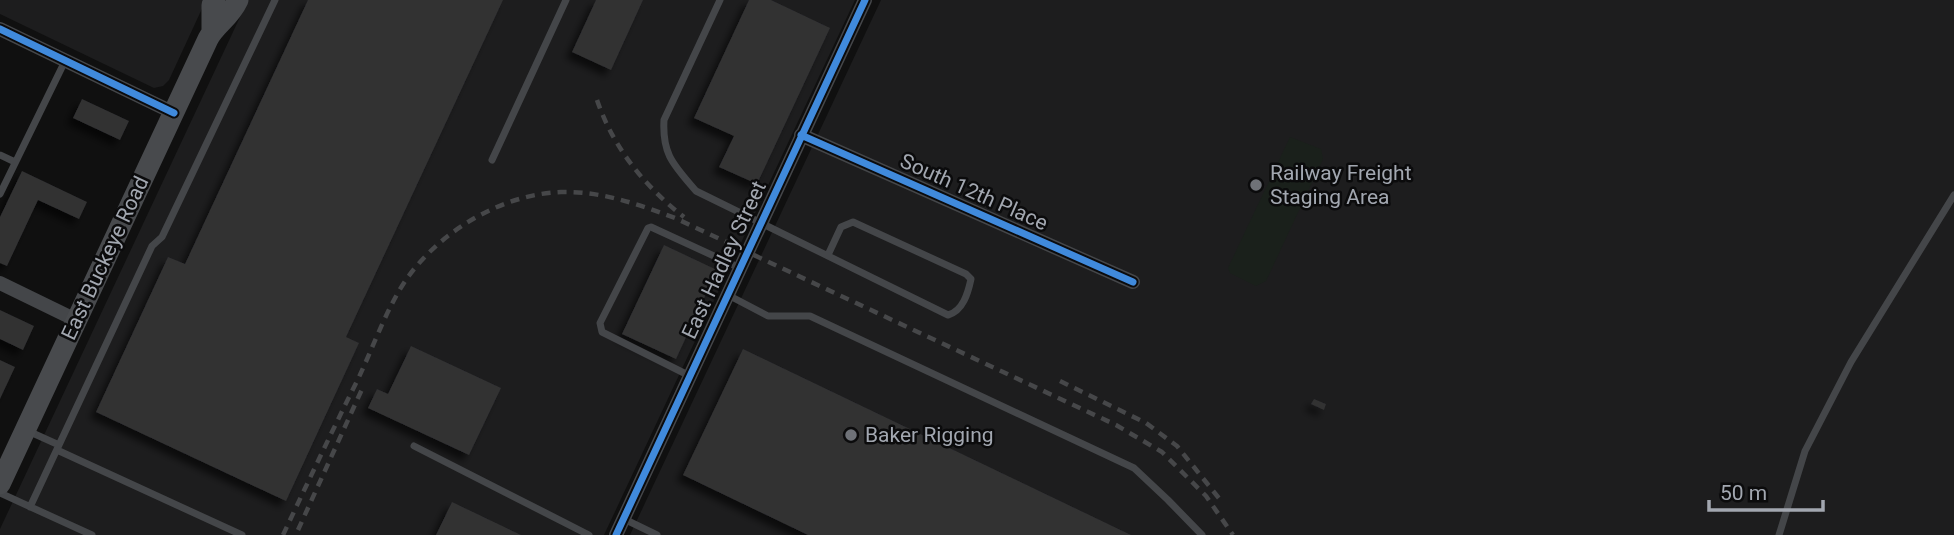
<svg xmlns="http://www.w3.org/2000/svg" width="1954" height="535" viewBox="0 0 1954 535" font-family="Roboto,sans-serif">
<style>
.built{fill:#1d1d1e}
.green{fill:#1a201b}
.building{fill:#313133;filter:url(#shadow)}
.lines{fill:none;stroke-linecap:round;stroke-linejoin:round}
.lane{stroke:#444649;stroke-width:7}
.street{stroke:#444649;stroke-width:14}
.secondary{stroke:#484a4d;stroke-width:21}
.rail{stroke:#464749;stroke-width:4.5;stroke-dasharray:9 7;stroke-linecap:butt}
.cycleway-casing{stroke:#0b0b0c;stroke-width:11}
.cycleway{stroke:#408adc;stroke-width:7}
.poi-dot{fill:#6f7278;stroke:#0b0b0c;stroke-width:2.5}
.labels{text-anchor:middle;stroke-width:5;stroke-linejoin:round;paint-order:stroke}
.poi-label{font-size:21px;fill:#a2a7b0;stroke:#0b0b0c;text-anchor:start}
.street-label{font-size:21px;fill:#a2a7b0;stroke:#0b0b0c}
</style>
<defs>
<filter id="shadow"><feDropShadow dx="-6" dy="6" stdDeviation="3.5" flood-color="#0009"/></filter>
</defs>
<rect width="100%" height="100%" fill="#101010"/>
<!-- built -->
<path class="built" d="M0 0H206L169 80 163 86 154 88 0 14Z
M248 0H855L604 535H0V529Z
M881 0H1954V535H630Z"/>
<!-- green -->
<path class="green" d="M1290 137 1321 149 1323 159 1266 281 1256 286 1230 273 1228 268Z"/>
<!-- building -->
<path class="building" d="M308 0H503L346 337 359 343 286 501 96 412 168 257 185 264Z
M596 0H643L611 70 572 52Z
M749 0H771L830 28 757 184 719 167 734 136 694 118Z
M82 99 129 121 120 140 73 118Z
M22 171 87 202 79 219 38 200 7 266 0 263V217Z
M664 245 717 270 676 359 622 334Z
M0 310 34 326 23 350 0 339Z
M411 346 501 388 469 455 368 408 377 389 388 394Z
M743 349 1131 535H808L683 475Z
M0 360 15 367 0 399Z
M1314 399 1326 404 1324 410 1311 404Z
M452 502 521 535H436Z"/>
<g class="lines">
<!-- lane -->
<path class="lane" d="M720 0 664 120C662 155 674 165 696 191L948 315C963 311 968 293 971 279L966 274 853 222 841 227 828 255
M0 155 15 162
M492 160 566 0
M0 194 65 61
M728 295 768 316H810L1134 468 1168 500 1202 535
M690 376 602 332 600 323 648 228 651 227 740 268
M28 431 59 445
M414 446 589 535
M57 450 242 535
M0 493 92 535
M30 507 152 246 162 237 275 0
M624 519 657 535
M1779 535 1805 451 1851 362 1954 195"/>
<!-- street -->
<path class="street" d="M0 29 174 113
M801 135 1133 282
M0 283 76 320
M616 535 865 0"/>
<!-- secondary -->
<path class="secondary" d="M212 33V5L215 0
M0 484 208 39C216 24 229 19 238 0"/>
<!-- rail -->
<path class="rail" d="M597 100C613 147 644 186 684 217
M1060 381 1146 423 1177 446 1222 502
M298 530 363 387
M283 535C308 482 333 429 359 377 374 345 388 305 408 277 442 230 503 194 561 192 601 191 638 204 675 218L1116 425 1162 452 1206 496 1233 535"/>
<!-- cycleway casing -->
<g class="cycleway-casing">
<path id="cycleway" d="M0 29 174 113
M801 135 1133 282
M616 535 865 0"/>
</g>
<!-- cycleway -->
<use href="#cycleway" class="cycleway"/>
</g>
<!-- markers -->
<g class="poi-dot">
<circle cx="1256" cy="185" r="7"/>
<circle cx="851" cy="435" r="7"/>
</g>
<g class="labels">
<!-- poi labels -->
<g class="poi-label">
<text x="1270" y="180">Railway Freight<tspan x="1270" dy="24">Staging Area</tspan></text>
<text x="865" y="442">Baker Rigging</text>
</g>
<!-- street labels -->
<g class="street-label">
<text transform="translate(974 192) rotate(24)" y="7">South 12th Place</text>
<text transform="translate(105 258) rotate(-65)" y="7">East Buckeye Road</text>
<text transform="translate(724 260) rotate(-65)" y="7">East Hadley Street</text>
</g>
</g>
<!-- scale -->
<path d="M1709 500v10h114v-10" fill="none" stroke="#a2a7b0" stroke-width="3.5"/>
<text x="1720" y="500" font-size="21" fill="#a2a7b0" stroke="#0b0b0c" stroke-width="5" paint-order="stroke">50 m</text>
</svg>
